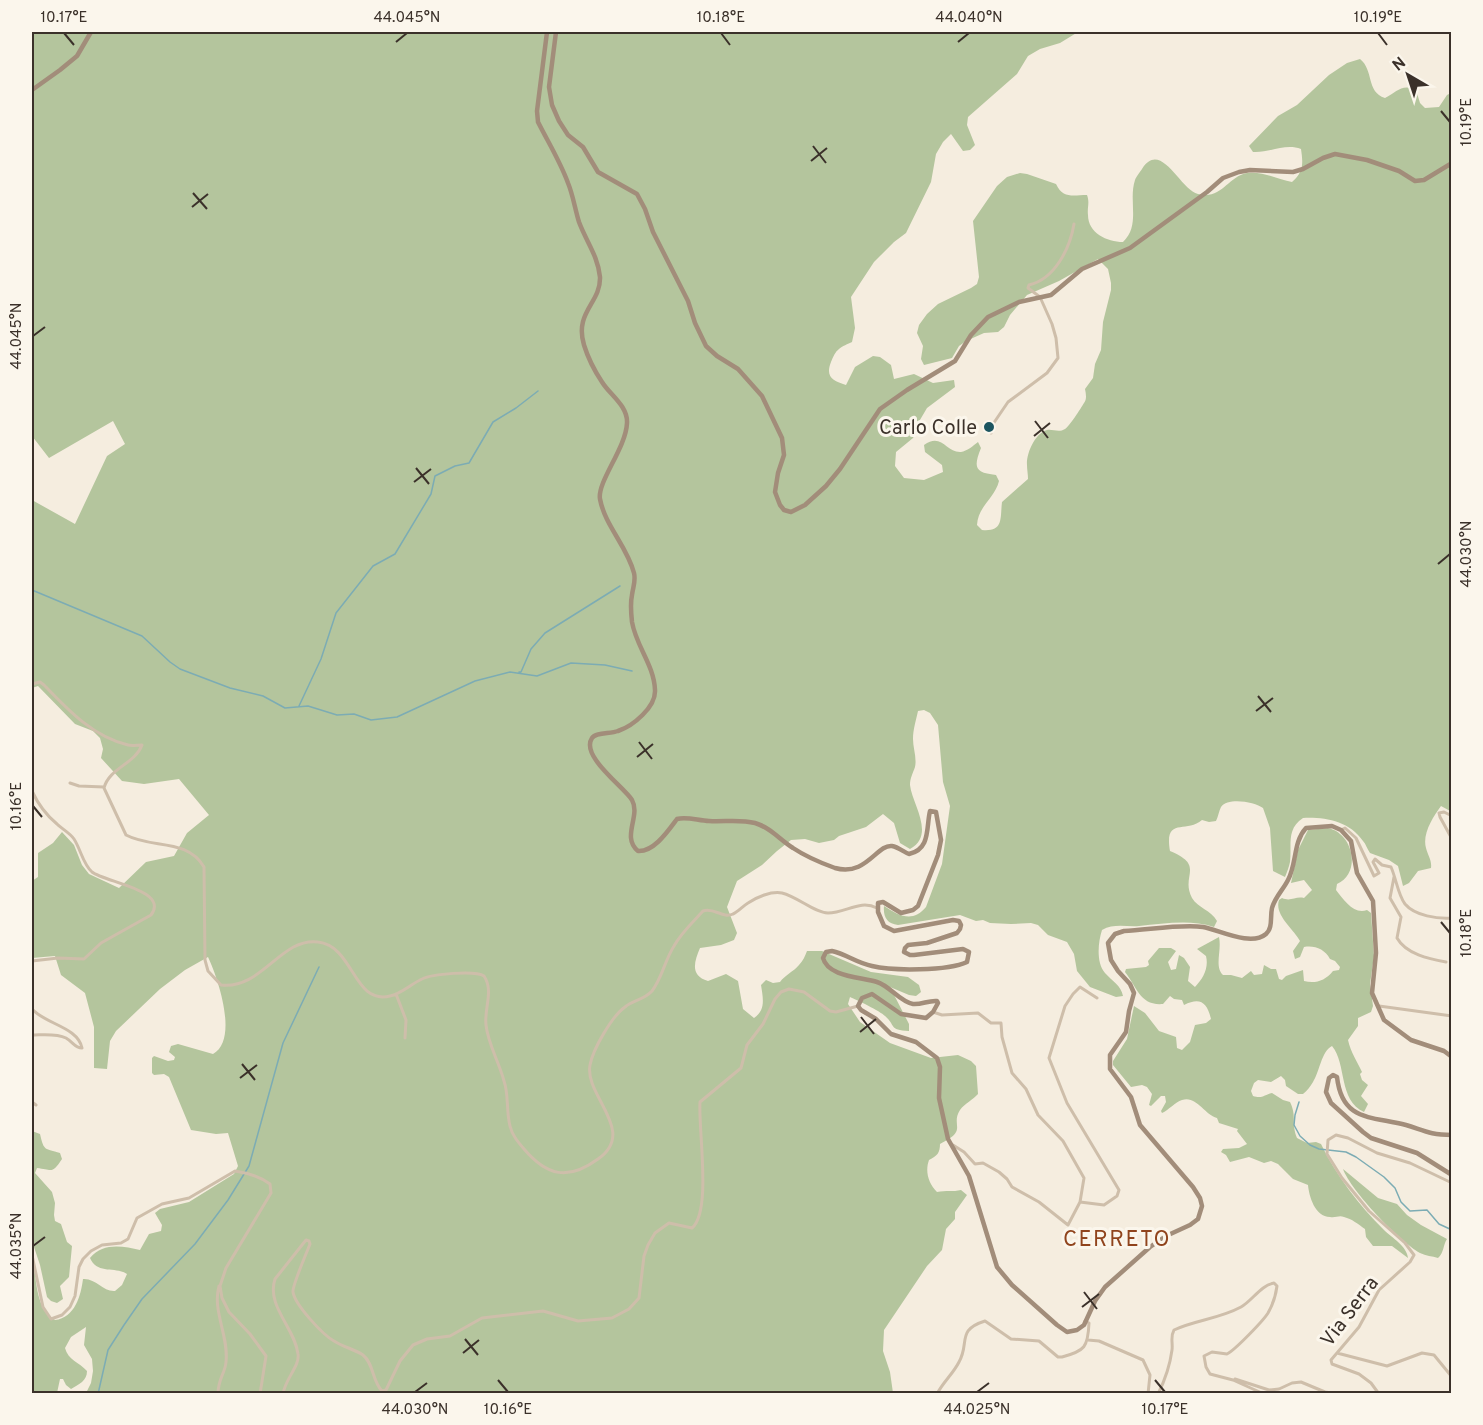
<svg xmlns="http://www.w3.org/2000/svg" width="1483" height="1425" viewBox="0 0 1483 1425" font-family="Overpass,sans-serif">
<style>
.green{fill:#b4c59d}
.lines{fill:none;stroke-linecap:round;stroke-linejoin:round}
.stream{stroke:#7cacb4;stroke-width:1.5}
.street{stroke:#cebeaa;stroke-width:3}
.secondary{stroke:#a28d7a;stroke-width:4.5}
.ticks{fill:none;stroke:#3b312a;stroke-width:2}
.poi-dot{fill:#1c5560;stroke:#fbf6ec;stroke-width:2}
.labels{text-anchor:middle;stroke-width:6;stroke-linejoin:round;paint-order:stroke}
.poi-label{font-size:20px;fill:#3b312a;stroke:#fbf6ec;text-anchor:end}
.street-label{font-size:20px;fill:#3b312a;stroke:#fbf6ec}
.quarter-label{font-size:22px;letter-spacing:1.5px;fill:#90441d;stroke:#fbf6ec}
.neatline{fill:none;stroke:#3b312a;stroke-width:2}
.ticks-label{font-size:15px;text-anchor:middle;fill:#3b312a}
</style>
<rect width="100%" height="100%" fill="#f5eddf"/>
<!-- green -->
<path class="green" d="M32 32H1078L1060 43 1040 49 1028 56 1017 74 968 117 967 125 975 145 970 150 963 151 951 134 943 142 936 154 931 182 906 233 894 242 874 262 851 297 855 328 852 342C848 344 842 346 839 349 835 352 833 357 831 362 825 377 833 381 846 385L855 367 873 356 880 357 891 365 894 379 914 374 933 383 954 380 955 387 927 408 917 425 916 432 913 438 896 452 895 466 904 478 924 480 943 472 942 465 925 452 924 445C942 432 946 453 961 452 967 451 973 446 978 442L981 448C973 468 975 473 996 475L999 481C995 498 978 506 977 525L982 530C1004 532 1000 518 1002 502L1028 479C1028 474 1027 470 1027 465 1026 454 1035 433 1047 430 1053 429 1059 433 1065 429 1069 427 1081 408 1084 403 1087 399 1086 394 1085 389L1093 378 1095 364 1101 350 1103 322 1111 290V283L1108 269 1098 259 1059 281 1027 295 1010 315 1004 327 998 332 984 333 966 341 959 346 952 358 924 365 921 359 923 346 917 333 919 325 927 314 938 304 971 288 977 284 979 277 973 221 997 186 1007 177 1020 173 1027 174 1056 184C1063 199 1073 195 1087 195 1090 203 1087 207 1088 215 1088 233 1107 242 1123 242 1141 225 1128 201 1135 180 1136 177 1140 172 1142 169 1161 139 1180 190 1198 194 1222 200 1227 177 1247 173 1262 171 1278 179 1292 182 1304 172 1303 163 1301 149 1285 143 1270 153 1253 152L1249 146 1278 116 1297 105 1329 75 1347 63 1360 59C1374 70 1366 92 1385 98 1397 92 1402 83 1416 90L1420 103 1425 108 1439 107 1447 95 1451 93 1452 812 1441 806C1433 817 1422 834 1426 848 1428 856 1432 860 1431 868L1418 871 1409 883 1403 886 1398 866 1389 860 1370 853C1367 849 1366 844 1363 841 1349 821 1325 817 1303 818 1286 829 1292 845 1290 862 1289 867 1287 872 1285 877L1273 871 1270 828 1263 808C1255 802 1228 797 1221 807 1219 811 1218 817 1216 821L1209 822 1202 820C1186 834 1164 816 1170 851 1206 866 1180 875 1192 898 1198 908 1211 910 1217 921L1214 927C1189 919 1164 924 1139 926 1126 927 1114 923 1102 930 1098 942 1096 963 1105 973 1112 981 1121 985 1123 996L1116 997 1090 987 1077 971 1074 954 1067 942 1048 935 1038 925 1031 923 1011 924 990 923 983 920 976 921 960 915 898 925C887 924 883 917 884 906 899 916 913 923 926 907L942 864 950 806 943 782 938 725 930 713 924 710 918 711C916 720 913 730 913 739 913 748 917 758 915 767 913 773 910 778 910 785 912 804 936 835 910 849L900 843 894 823 883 814 866 827 839 836 834 840 819 843 805 839 791 840 777 851 762 865 737 881 727 907 737 933 734 940 721 945 700 948C694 962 690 976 708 981L726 974 738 981 743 1009 754 1018C766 1010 763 998 761 985L766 980 773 983 780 982C785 975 793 972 799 965 803 961 805 956 807 951H822L871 972 908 977 919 985 921 992 916 996 909 995 890 987 909 1024V1031C888 1030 896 1025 885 1016 880 1011 857 1000 850 997L848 1004 860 1022 890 1043 931 1058 958 1055 971 1061 976 1066 978 1094C973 1100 965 1103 960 1110 950 1126 969 1130 940 1144 940 1153 937 1156 929 1160 925 1171 928 1183 937 1192 946 1190 953 1192 961 1190L967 1195 955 1212V1219L946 1229 942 1250 927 1266 884 1330 883 1351 890 1372 893 1393H86L91 1383 93 1371 92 1359 84 1345 86 1327 71 1337 65 1348C68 1360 79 1362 87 1371 87 1381 79 1384 71 1389L66 1385 63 1379H60L57 1393H32V1255C37 1276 34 1308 55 1320 75 1318 81 1295 83 1279 96 1278 103 1292 115 1291L122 1285 127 1274C116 1266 97 1275 90 1258 103 1242 123 1246 140 1250L149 1234 161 1231 162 1225 155 1213 160 1209 189 1202 234 1174 238 1166 228 1133 216 1134 191 1130 169 1077 164 1074 154 1075 152 1073V1058L154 1056 168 1061 174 1060 175 1057 169 1052 171 1046 178 1044 213 1054C239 1040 218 978 208 957L185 970 160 989 116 1031 110 1041 107 1069 94 1068V1027L85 993 61 975 55 956 32 958V881L38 877V853L53 843 62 832 74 845 82 865 89 874 119 888 146 862 174 856 187 833 209 815 179 779 144 784 122 781 101 758 103 749 100 738 93 731 75 724 38 686 32 688V500L75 524 107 456 125 444 113 421 49 458 32 436Z
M1328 828C1353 833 1362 873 1337 884L1336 890C1344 900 1354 915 1367 910L1371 913 1374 956 1370 984 1373 1006 1371 1012 1358 1018V1026L1348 1040C1351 1053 1357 1061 1362 1072L1360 1074 1362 1080 1368 1085 1361 1096 1368 1104 1364 1112C1338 1100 1347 1064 1332 1046 1321 1052 1320 1071 1313 1082 1310 1087 1307 1091 1303 1094H1298L1286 1086 1285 1080 1281 1076 1271 1082 1258 1080 1254 1083 1251 1091 1253 1096C1262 1099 1264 1095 1272 1093L1283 1100 1290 1102C1297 1116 1291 1123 1297 1138L1307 1143 1316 1142 1321 1144C1337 1177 1359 1205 1384 1230 1392 1238 1407 1246 1408 1258L1392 1246H1373L1366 1237 1365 1229C1358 1224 1352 1219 1344 1217 1339 1215 1336 1218 1330 1217 1315 1217 1309 1196 1308 1185L1293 1179 1278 1164 1271 1161 1264 1163 1249 1157 1230 1162 1226 1155 1221 1152 1223 1149 1239 1148 1247 1144 1237 1131 1238 1129 1219 1123 1217 1118C1204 1114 1196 1095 1182 1100 1175 1102 1169 1110 1162 1113L1161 1111 1166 1102 1165 1096H1161L1151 1106 1149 1105 1152 1094 1147 1087 1142 1085 1131 1087 1113 1065V1061L1127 1039 1134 1006 1145 1013 1159 1031 1176 1037 1177 1048 1182 1050 1190 1042 1195 1025 1206 1023 1211 1019C1207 1002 1200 997 1184 1005L1182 1000 1174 999 1170 996 1163 1004C1140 1006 1137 987 1125 972L1126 969 1146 967 1149 965 1148 961 1159 948H1171L1176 951 1168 962 1171 970 1176 969 1179 955 1184 958 1190 967 1188 981 1195 987C1203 979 1209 968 1206 956L1197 949 1219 937C1222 951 1214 966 1223 975H1231L1242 978 1251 971 1254 975 1262 974 1264 965 1271 969H1276L1279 979 1282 980 1286 976 1303 970 1304 981C1315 984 1325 981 1333 971L1339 970 1340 967 1335 961 1330 959C1325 949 1314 945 1304 947L1300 957 1295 959 1293 951 1300 941C1294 929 1274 915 1279 900L1282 898C1291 902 1295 896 1304 898L1312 890 1304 880 1291 883 1298 850 1308 830Z
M32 1131 40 1134C44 1152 45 1148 60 1153L62 1159C52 1174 53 1170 37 1168L35 1173 52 1192 55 1203 54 1215 55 1221 61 1224 67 1242 72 1246 69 1277 60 1286 63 1299 57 1303 51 1301 47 1297 40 1265 32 1241Z
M1343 1169 1378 1198 1397 1204 1407 1215 1421 1225 1447 1239C1443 1245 1444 1253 1438 1258 1432 1256 1426 1256 1420 1253 1399 1241 1351 1191 1343 1169Z"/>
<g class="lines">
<!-- stream -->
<path class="stream" d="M32 590 142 636 170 662 180 669 230 688 263 696 285 708 308 706 337 715 354 714 371 720 397 717 475 681 510 672 537 676 571 663 605 665 632 671
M519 672H521L531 649 545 633 620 586
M299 706 321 659 336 613 373 566 395 554 431 494 435 476 455 466 469 463 493 422 516 408 538 391
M1299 1102 1295 1115 1294 1125 1300 1136 1310 1145 1319 1149 1346 1152 1356 1157 1384 1177 1395 1188 1401 1202 1410 1211 1427 1210 1439 1224 1452 1230
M98 1394 108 1350 124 1325 142 1299 195 1244 228 1200 249 1166 283 1043 319 967"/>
<!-- street -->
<path class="street" d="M991 433V427L1008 402 1047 373 1058 358 1056 338 1052 324 1040 297 1028 288 1029 285C1055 279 1070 248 1074 224
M32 684 40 682 44 685C67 709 93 737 128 745 132 746 137 745 142 745 135 764 109 768 104 788L126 835C152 849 187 838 204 867L205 960 208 971 221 985C262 990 281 937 318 942 354 946 353 1005 390 996 401 994 411 984 422 979 432 974 475 970 484 976 494 991 484 1008 486 1025 488 1044 499 1062 504 1081 509 1095 506 1111 510 1126 512 1135 518 1142 524 1149 547 1176 568 1181 598 1159 638 1131 584 1096 590 1065 593 1049 612 1016 625 1007 633 1000 644 1000 652 991 662 978 665 960 674 946 681 933 693 922 703 911 714 907 723 919 733 914 738 912 743 906 748 903 757 897 771 891 782 893 798 897 815 913 828 913 846 913 860 899 877 908
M70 783 79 786 104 787
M32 791C38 804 46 815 57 824 62 829 70 833 74 839 81 850 83 864 92 872 104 882 170 890 151 915L101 943 84 959 58 958 32 961
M1452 816 1444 812 1439 813 1440 817 1452 839
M1341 830 1345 828 1356 838 1374 876 1379 873 1373 862 1375 859 1382 865 1391 867C1396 878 1398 895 1405 904 1415 916 1438 919 1452 918
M1394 877 1390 898 1401 917 1397 938C1406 954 1429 959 1446 962
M396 994 406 1020 405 1038
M1379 1006 1452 1016
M32 1009C45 1024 78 1027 82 1048 75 1048 73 1042 66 1038 56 1033 42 1035 32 1035
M933 1012 942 1015 978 1013 991 1023H1001L1002 1037 1012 1073 1026 1089 1038 1115 1063 1141 1084 1178 1080 1202
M32 1102 36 1105
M953 1145 964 1152 975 1164 983 1163 999 1172 1007 1179 1012 1187 1039 1202 1068 1225 1080 1202 1104 1205 1117 1196 1119 1190 1067 1103 1049 1058 1065 1006 1073 994 1080 987 1097 998
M32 1255 43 1307 51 1319 62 1315 70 1307 75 1296 79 1267 83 1259 91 1251 102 1245 121 1243 128 1239 137 1218 162 1204 189 1198 235 1171C248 1173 259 1176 270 1184L271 1193 226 1268 220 1286 222 1298 229 1312 250 1334 266 1356 260 1394
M1088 1340 1099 1341 1143 1360 1150 1375 1148 1394
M1337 1353 1387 1366 1422 1353 1434 1355 1452 1377
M1235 1379 1269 1390 1279 1389 1292 1383 1301 1382 1325 1392 1338 1394
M218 1394C218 1378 225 1374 226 1362 229 1336 212 1311 219 1286
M283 1394C285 1379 300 1366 298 1354 295 1328 266 1306 275 1279L306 1240 309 1241 310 1244C307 1252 292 1286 293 1292 295 1305 323 1335 334 1341 343 1347 354 1349 363 1355 374 1364 372 1381 382 1391L386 1390 400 1361 413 1345 427 1339 450 1336 482 1318 543 1311 578 1321 612 1318 629 1309 639 1298 644 1256 648 1245 655 1233 669 1223 692 1228C712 1211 698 1129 700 1102L741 1068 747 1045 763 1024 775 999 781 992 789 989 804 992 830 1011 836 1012 858 1006
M937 1394C943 1382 953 1374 959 1362 970 1343 956 1330 985 1321L1011 1339 1039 1341 1058 1357H1062C1085 1351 1088 1347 1089 1323L1085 1321
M1158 1394C1165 1380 1170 1365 1172 1350 1173 1342 1170 1337 1174 1330 1195 1320 1219 1319 1241 1307 1252 1301 1261 1285 1274 1283L1277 1286C1276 1294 1272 1306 1268 1313 1263 1321 1235 1350 1227 1354L1212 1352 1204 1356 1206 1367 1210 1374 1233 1380 1264 1394
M1379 1394 1371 1383 1359 1374 1332 1364 1331 1360 1359 1327 1379 1290 1410 1262 1414 1255 1405 1243 1369 1211 1342 1178 1327 1154 1328 1140 1336 1135 1348 1138 1377 1153 1410 1163 1452 1183"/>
<!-- secondary -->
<path class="secondary" d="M547 32 537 111 538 122C548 142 560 161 568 183 573 195 575 209 579 222 586 241 598 256 600 277 601 303 574 312 584 345 588 358 594 370 602 382 610 395 628 406 627 423 626 448 597 482 600 499 605 526 627 546 634 573 636 581 633 587 632 595 630 604 631 613 632 622 636 646 654 665 655 690 656 707 633 726 618 731 610 734 596 732 592 738 580 756 624 787 632 800 641 816 621 837 638 851 654 852 668 831 677 819 687 816 699 821 709 821 724 822 740 819 755 823 770 827 780 840 793 848 805 856 821 863 835 868 866 877 877 844 892 846 898 847 904 852 909 854 931 849 926 827 930 811L936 812 941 840 938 855 918 906 913 910 901 913 883 902 878 903V912L884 926 894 931 953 920 959 921 961 925 960 929 957 933 927 943 908 945 905 948 904 952 910 955H914L963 949 969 952 967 962C948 971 892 971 872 966 857 963 846 954 832 951L826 952 823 958C828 977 861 977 877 982 890 986 900 1002 913 1004 921 1005 929 1000 937 1001L938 1003 933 1012 926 1018 901 1014 872 994 862 998 858 1006 861 1010 876 1019 891 1034 916 1042 937 1058 940 1067 939 1098 948 1139 969 1176 997 1267 1012 1285 1057 1325 1067 1332 1077 1330 1084 1325 1095 1301 1105 1287 1150 1247 1166 1236 1190 1225 1198 1219 1202 1206 1200 1198 1193 1187 1140 1125 1131 1097 1110 1069V1055L1126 1032 1129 1011 1134 993 1130 984 1118 971 1111 960 1108 943 1115 934 1124 931C1148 930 1180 924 1203 927 1219 930 1251 947 1266 934 1273 928 1270 917 1272 908 1275 897 1283 890 1288 880 1297 863 1293 842 1306 828L1332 826 1341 830 1351 841 1357 873 1373 901 1376 953 1372 993 1384 1020 1411 1040 1444 1051 1452 1057
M556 32 549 87 552 105 559 121 568 135 583 147 598 172 637 194 645 209 653 232 688 301 695 323 706 346 717 356 738 369 762 396 782 438 784 455 778 473 775 492 780 505 784 510 791 512 805 505 826 486 840 469 880 409 907 390 955 361 971 335 988 317 1019 302 1051 295 1082 269 1130 248 1207 192 1223 178 1239 172 1250 170 1293 172 1303 169 1323 158 1335 154 1367 160 1399 171 1415 181 1424 180 1452 163
M32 90 60 70 77 56 91 32
M1452 1135C1430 1135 1425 1131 1406 1125 1372 1116 1342 1122 1337 1077L1333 1075 1329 1078 1326 1092 1331 1103 1363 1132 1371 1138 1417 1153 1452 1175"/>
</g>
<!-- ticks -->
<path class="ticks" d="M64 33 74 45M721 33 730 45M1378 33 1387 45M396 42 407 33M958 42 969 33M1441 111 1450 122M813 146 826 163M811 161 827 148M193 193 207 209M192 207 208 194M33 336 45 327M1035 421 1048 438M1034 436 1050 423M416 468 429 484M414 482 431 469M1438 564 1450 554M1258 696 1271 712M1256 711 1273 698M639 742 652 759M637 757 653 744M33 806 42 817M1441 922 1450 933M861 1017 874 1034M860 1032 876 1019M242 1064 255 1080M240 1078 257 1065M33 1246 45 1237M1084 1292 1097 1309M1082 1307 1099 1294M465 1339 478 1355M463 1353 479 1340M498 1380 508 1392M1155 1380 1165 1392M415 1392 427 1383M977 1392 989 1383"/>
<!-- markers -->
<circle class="poi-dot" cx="989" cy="427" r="6"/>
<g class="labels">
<!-- poi labels -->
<g class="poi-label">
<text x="977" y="434">Carlo Colle</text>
</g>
<!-- street labels -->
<g class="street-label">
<text transform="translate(1349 1311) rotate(-53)" y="7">Via Serra</text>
</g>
<!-- quarter labels -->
<g class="quarter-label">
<text x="1117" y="1246">CERRETO</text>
</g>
</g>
<!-- border -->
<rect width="1483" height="1425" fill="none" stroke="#fbf6ec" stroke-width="66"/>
<!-- north arrow -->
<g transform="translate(1408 75) rotate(321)" stroke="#fbf6ec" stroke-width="4.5" paint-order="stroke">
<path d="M0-4.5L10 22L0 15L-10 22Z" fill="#3b312a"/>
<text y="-9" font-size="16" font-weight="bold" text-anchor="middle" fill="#3b312a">N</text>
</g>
<rect x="33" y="33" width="1417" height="1359" class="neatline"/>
<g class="ticks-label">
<text x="64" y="22">10.17°E</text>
<text x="407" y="22">44.045°N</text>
<text x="721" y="22">10.18°E</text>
<text x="969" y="22">44.040°N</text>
<text x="1378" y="22">10.19°E</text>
<text transform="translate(1466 122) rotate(-90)" y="5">10.19°E</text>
<text transform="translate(16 336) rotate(-90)" y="5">44.045°N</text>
<text transform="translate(1466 554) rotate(-90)" y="5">44.030°N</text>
<text transform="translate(16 806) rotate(-90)" y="5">10.16°E</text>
<text transform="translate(1466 933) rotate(-90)" y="5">10.18°E</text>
<text transform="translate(16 1246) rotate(-90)" y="5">44.035°N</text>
<text x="415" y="1414">44.030°N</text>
<text x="508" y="1414">10.16°E</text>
<text x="977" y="1414">44.025°N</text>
<text x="1165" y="1414">10.17°E</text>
</g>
</svg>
